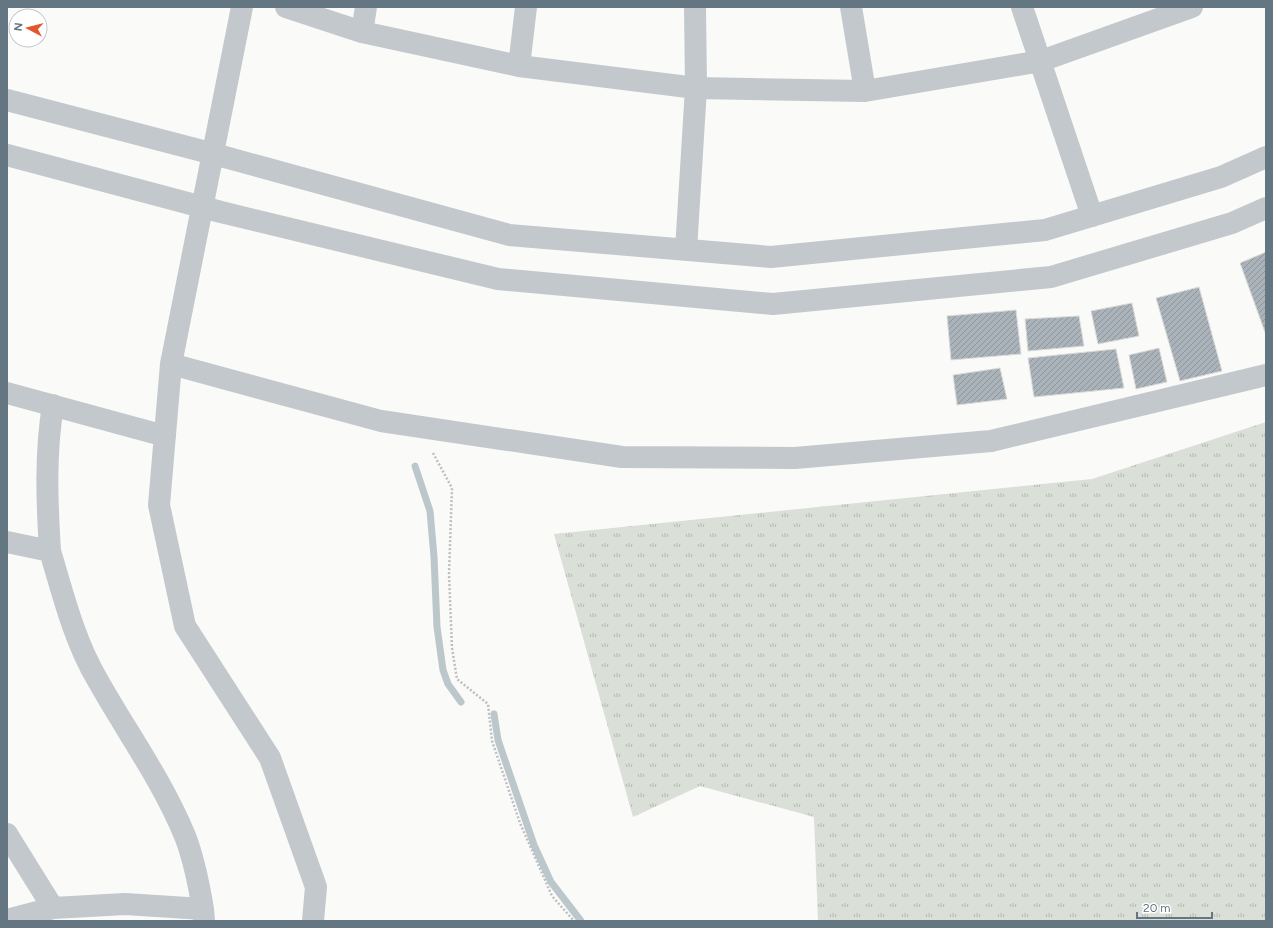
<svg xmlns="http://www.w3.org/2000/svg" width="1273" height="928" viewBox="0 0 1273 928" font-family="Figtree,sans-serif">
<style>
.grass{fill:url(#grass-tufts)}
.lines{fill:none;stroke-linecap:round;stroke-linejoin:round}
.stream{stroke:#bbc7cb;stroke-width:7}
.building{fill:url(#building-hatch);stroke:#dcdcda}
.path{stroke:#bbbfc2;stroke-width:2.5;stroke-dasharray:2 2;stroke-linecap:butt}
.minor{stroke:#c3c8cc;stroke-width:22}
</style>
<defs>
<pattern id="grass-tufts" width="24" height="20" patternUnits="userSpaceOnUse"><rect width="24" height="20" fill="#dadfd7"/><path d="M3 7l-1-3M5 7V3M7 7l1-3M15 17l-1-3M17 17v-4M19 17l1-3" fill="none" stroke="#b4b9b4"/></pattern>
<pattern id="building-hatch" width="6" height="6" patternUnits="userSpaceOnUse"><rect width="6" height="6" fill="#aab3b9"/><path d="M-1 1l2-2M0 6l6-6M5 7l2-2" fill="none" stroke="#8e969c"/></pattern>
</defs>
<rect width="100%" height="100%" fill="#fafaf8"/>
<!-- grass -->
<path class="grass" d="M1266 422V921H818L814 817 700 786 633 817 554 534 1092 479Z"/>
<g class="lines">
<!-- stream -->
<path class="stream" d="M415 466 430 511 434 557 437 627 443 670 448 684 461 702
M494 714 498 740 534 845 551 882 581 921"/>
</g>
<!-- building -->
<path class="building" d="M1266 252V335L1240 263Z
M1199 287 1222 371 1180 381 1156 298Z
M1132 303 1139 336 1098 344 1091 311Z
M1016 310 1021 354 951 360 947 316Z
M1079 316 1084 346 1028 351 1025 319Z
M1159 348 1167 382 1136 389 1129 355Z
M1116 349 1124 388 1034 397 1028 358Z
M1000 368 1007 399 957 405 953 375Z"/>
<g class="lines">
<!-- path -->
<path class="path" d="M433 453 452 488 449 574 452 648 457 679 488 704 492 741 520 823 552 896 574 921"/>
<!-- minor -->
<path class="minor" d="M242 7 171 364 159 505 185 626 270 758 316 887 313 921
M286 7 362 32 519 66 696 88 865 91 1041 61 1192 7
M851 7 865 91
M1022 7 1092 216
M362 32 366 7
M519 66 526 7
M7 100 214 154 509 235 771 257 1045 230 1221 177 1266 157
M7 155 221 212 498 279 773 304 1051 277 1232 223 1266 208
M686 250 696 88 695 7
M171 364 381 421 622 457 795 458 991 441 1266 375
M7 393 165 436
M7 542 50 551C47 502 45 454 53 405
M50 551C63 594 74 640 97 679 126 731 162 780 185 836 194 859 199 885 203 909
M7 834 53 908
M7 920 53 908 125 904 203 909 204 921"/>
</g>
<!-- border -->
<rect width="1273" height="928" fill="none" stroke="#657683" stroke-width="16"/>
<!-- north arrow -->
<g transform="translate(28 28) rotate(277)"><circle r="19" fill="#ffffff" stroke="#c1c8cd"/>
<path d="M0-3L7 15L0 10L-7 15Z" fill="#e4572e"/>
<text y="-6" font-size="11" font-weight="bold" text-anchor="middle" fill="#657683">N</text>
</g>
<!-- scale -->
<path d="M1137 912v6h75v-6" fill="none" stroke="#657683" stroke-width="2"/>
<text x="1143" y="912" font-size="12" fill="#657683" stroke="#ffffff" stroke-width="3" paint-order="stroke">20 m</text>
</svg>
